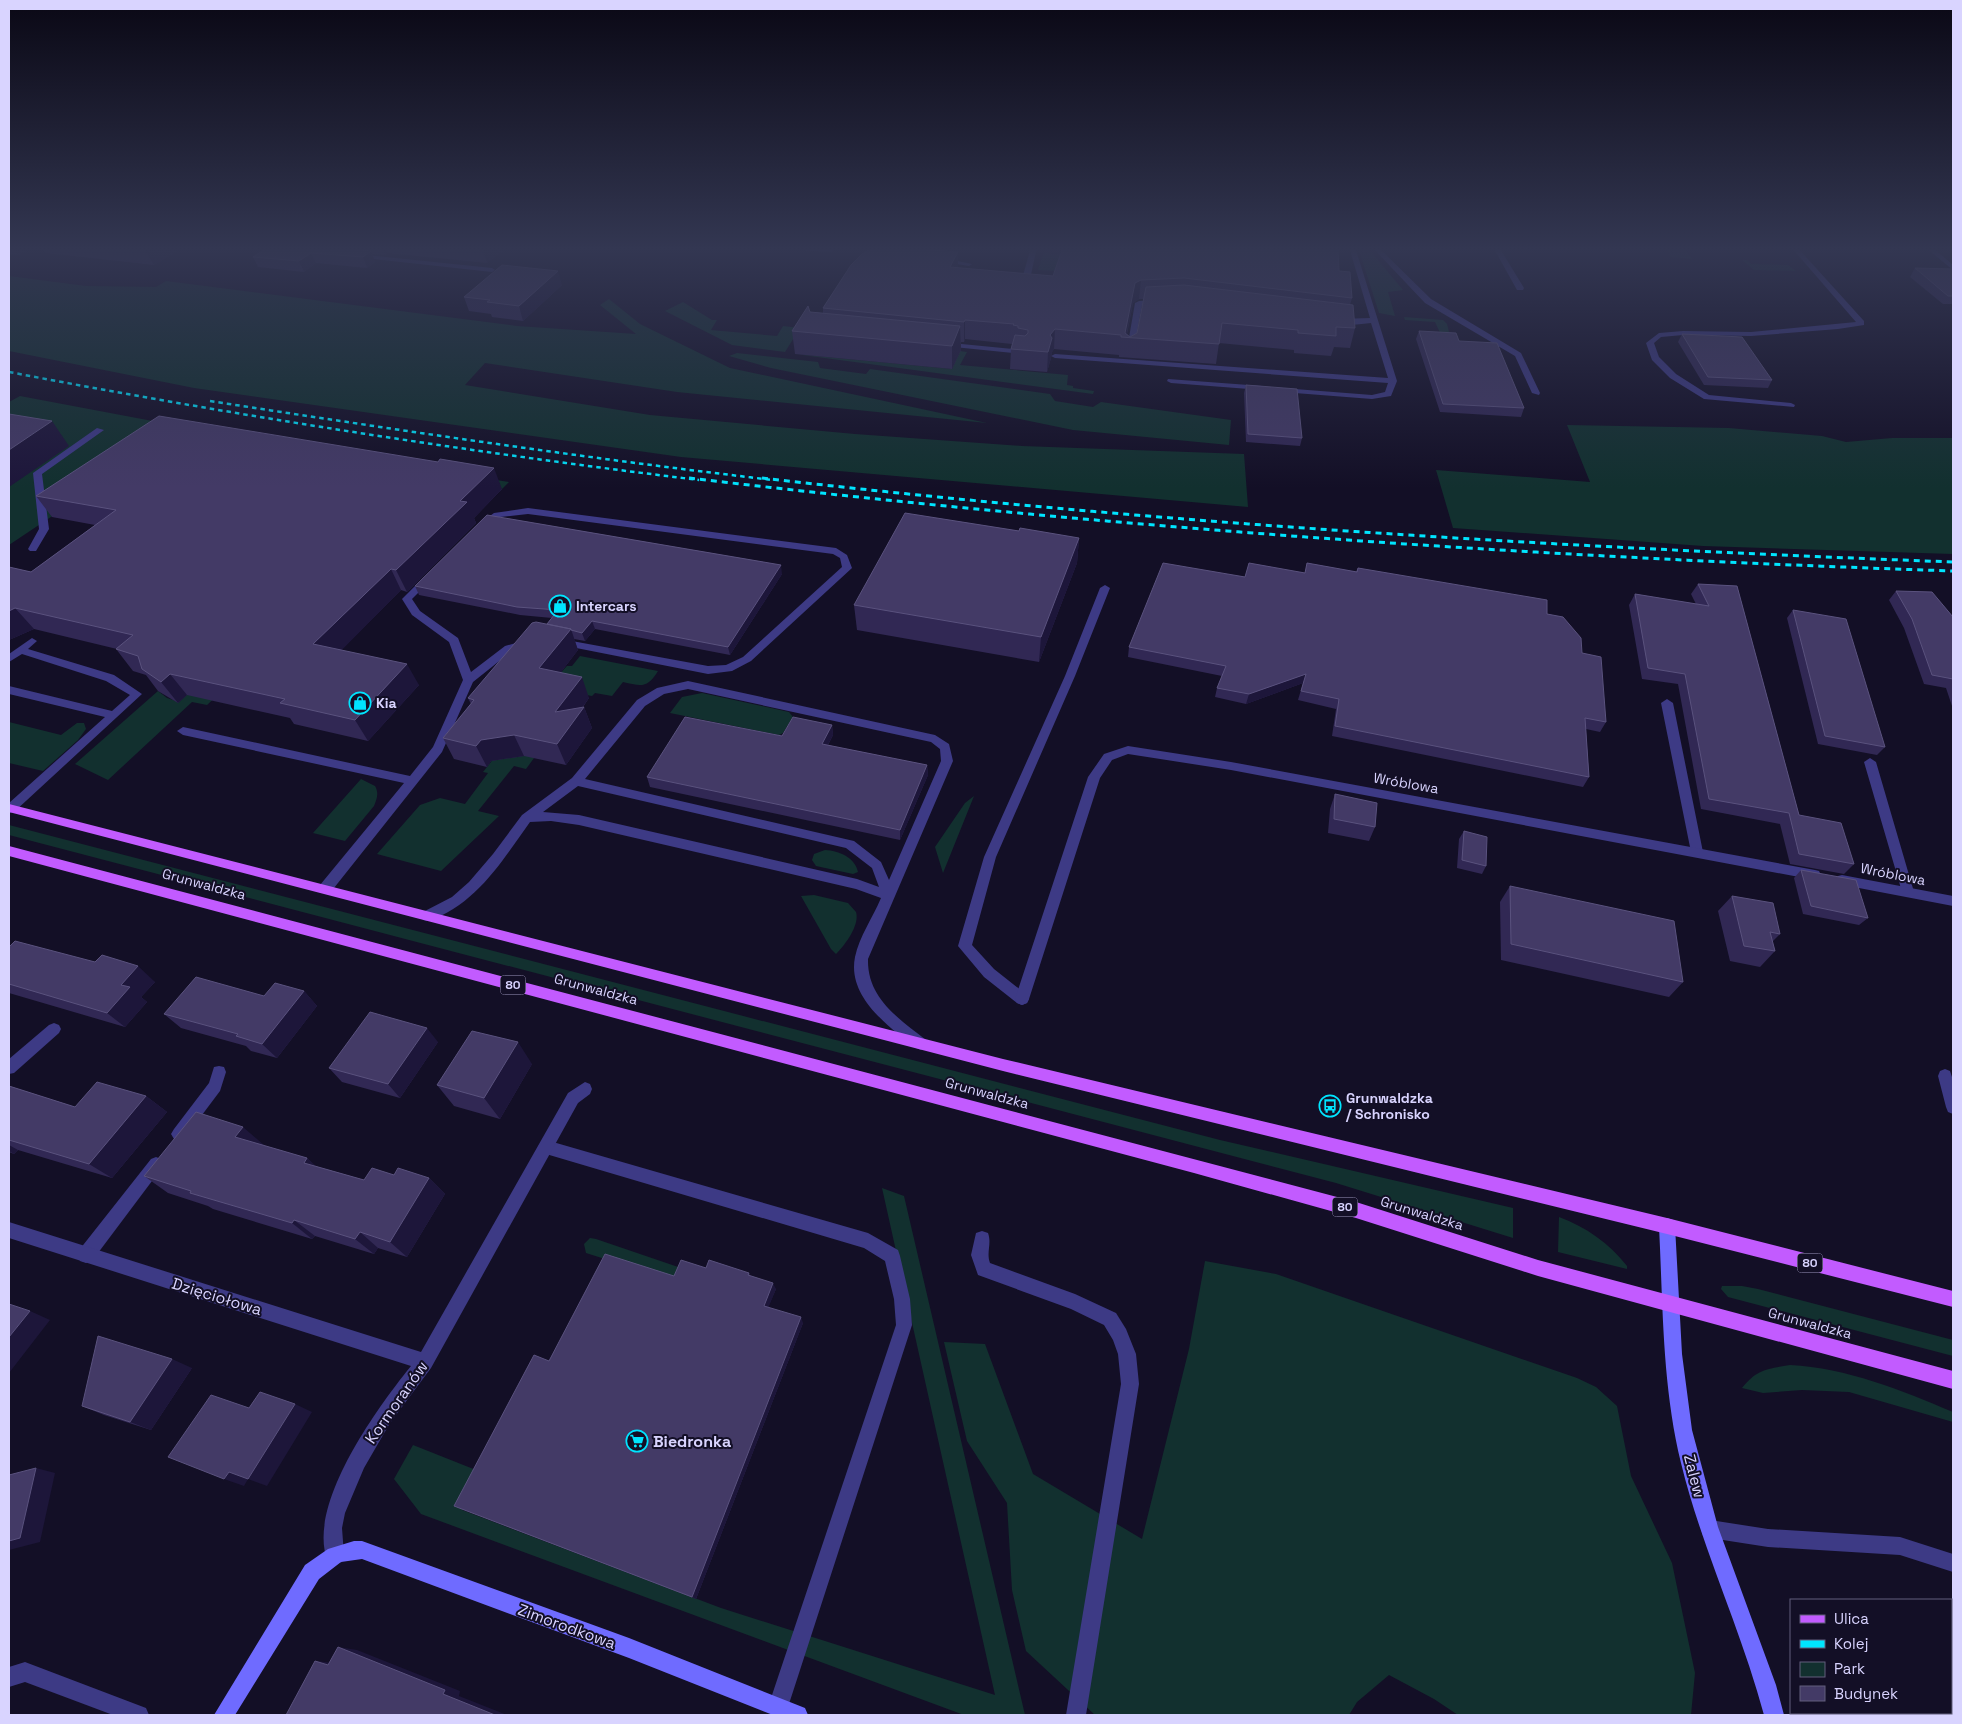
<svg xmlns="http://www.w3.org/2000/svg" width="1962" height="1724" viewBox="0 0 1962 1724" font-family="'Space Grotesk',sans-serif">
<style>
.green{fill:#12302f}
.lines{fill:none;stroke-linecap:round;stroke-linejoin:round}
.lane{fill:#3d3a85;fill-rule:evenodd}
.street{fill:#3d3a85;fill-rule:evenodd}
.secondary{fill:#6f6bff;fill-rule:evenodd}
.primary{fill:#c25bff;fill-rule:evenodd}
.rail-far1{stroke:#00e5ff;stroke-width:2.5;stroke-dasharray:4.5 4;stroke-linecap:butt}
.rail{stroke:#00e5ff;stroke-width:3;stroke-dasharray:6 5;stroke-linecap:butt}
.wall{fill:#312854;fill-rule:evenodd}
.shaded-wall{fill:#1d163a}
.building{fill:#433a66;stroke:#5a527e}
.labels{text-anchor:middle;stroke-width:4;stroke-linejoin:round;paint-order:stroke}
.shield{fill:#130f26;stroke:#9e99be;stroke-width:1}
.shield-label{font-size:12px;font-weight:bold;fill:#d9d4ff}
.poi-label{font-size:14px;font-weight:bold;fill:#d9d4ff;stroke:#130f26;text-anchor:start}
.street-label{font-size:14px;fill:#d9d4ff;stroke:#130f26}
.near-street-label{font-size:16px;fill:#d9d4ff;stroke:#130f26}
.near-poi-label{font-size:16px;font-weight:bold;fill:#d9d4ff;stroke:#130f26;text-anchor:start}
</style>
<rect width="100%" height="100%" fill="#130f26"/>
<!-- green -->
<path class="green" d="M1358 247H1367L1403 290 1388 292 1395 316 1379 313Z
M1666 247H1781L1790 250 1684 248 1692 259 1671 257Z
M1046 253 1065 255 1057 271 1038 270 1043 254Z
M1742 260H1747L1751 264 1788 265 1796 271 1754 270Z
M9 276 86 286 156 287 166 281 517 326 636 334 600 305 609 299 640 324 730 368 987 423 677 392 485 363 465 385 650 415 855 434 1022 446 1244 454 1248 507 681 457 194 388 9 351Z
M683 302 712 320H717L711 330 777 336 783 326 800 328 785 352 732 345 665 311Z
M1404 317 1443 320 1447 324 1451 340 1443 339 1435 322 1405 320Z
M960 351 967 352 960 365 1068 375 1067 385 1073 386V388L1094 391 1093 394 795 354 952 369Z
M737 353 818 362 820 368 866 374 870 369 1050 394 1055 401 1093 407 1101 402 1231 420 1229 445 1073 430 771 368 729 356Z
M20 396 312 451 509 482 500 491 493 490 500 483 480 479 446 482 207 705 192 702 108 780 75 764 158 691 167 698 179 702 378 519 172 436 9 545V402Z
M1567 425 1729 428 1822 436 1846 442 1892 438H1953V554L1703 546 1453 528 1436 470 1590 482Z
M580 656 658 671C647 689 641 686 623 682L612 696 595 693 592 696 581 694 526 769 514 766 478 811 499 816 441 871 377 854 420 805 440 798 465 804 488 773 483 772 564 669 567 666H572Z
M702 693 789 712 793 717 783 733 779 735 670 713 682 697Z
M9 722 61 735 77 723H84L86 729 78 740 43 771 9 763Z
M361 779 375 786C379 793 377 799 374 806L345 841 313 833Z
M974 796 943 873 935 847 965 803Z
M9 825 1220 1140 1513 1208V1238L1336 1183 9 835Z
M825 850C839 851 855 857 858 872L853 874 816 866 812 860 814 854Z
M814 895 848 903 856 912C860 925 845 945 836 954L831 949 801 896Z
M882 1188 904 1196 1025 1715H964L421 1514 394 1479 413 1445 481 1472 462 1510 721 1608 995 1695Z
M1559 1217C1586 1227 1609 1243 1627 1266V1269L1558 1252Z
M590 1238 596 1239 684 1269 678 1282 586 1253 584 1244Z
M1205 1261 1276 1274 1577 1378 1596 1387 1617 1406 1631 1476 1672 1563 1695 1673 1691 1715H1458L1434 1699 1389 1675 1357 1702 1349 1715H1095L1026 1651 1012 1590 1007 1503 967 1441 944 1342 985 1344 1033 1474 1142 1539 1189 1349Z
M1722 1286H1742L1758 1289 1953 1340V1356L1728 1297 1721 1289Z
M1790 1365C1847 1368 1901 1390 1953 1412V1422L1849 1392 1802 1390 1763 1393 1742 1388C1757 1369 1767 1369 1790 1365Z"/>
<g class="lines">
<!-- lane -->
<path class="lane" d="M784 247 829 248 836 247 831 252 787 249Z
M935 247H941L938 257 972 264 969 266 932 260Z
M1031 247H1037L1030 279 1037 288 1033 290 1022 279Z
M1349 247H1355L1397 381 1391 396 1372 399 1282 392 1278 390 1282 388 1372 395 1385 392 1388 383 1055 358 1051 356 1055 354 1388 378 1371 323C1360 324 1345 327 1335 321L1339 319 1370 318Z
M1372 247H1378L1431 299 1521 353 1540 393 1539 395 1532 393 1515 356 1425 303Z
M1493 247H1499L1524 288 1523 290H1517Z
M1791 247H1797L1864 321V325L1838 329 1751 336 1683 335 1661 337 1654 343 1659 357 1676 374 1709 395 1791 403 1795 405 1794 407 1704 399 1670 378 1652 360 1646 343 1659 333 1683 331 1751 332 1856 322Z
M1925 247H1932L1953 265V270Z
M357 254 492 268 495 270 492 272 355 257 354 256Z
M1161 300V304L1142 305 1133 353 1126 355 1135 303 1139 301Z
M941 342 1022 350 1026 352 1022 354 944 346H941Z
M1168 379 1262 386 1266 388 1262 390 1171 383 1167 381Z
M97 428 104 430 42 474 49 529 36 551H30L28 549 39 529 33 473Z
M528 508 836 548 847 555 852 568 751 661 732 671 708 674 561 645 556 642 561 639 708 666 726 665 743 657 842 567 840 558 833 554 528 514 500 517 481 529 476 526 494 513Z
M427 576 432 579 412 599 420 611 458 638 471 672 505 646 526 640 531 643 530 645 513 650 473 682 442 752 330 893H320L319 889 320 885 404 783 183 735 177 731 183 727 410 776 433 747 463 680 449 642 412 615 402 599 424 577Z
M1105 585 1110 588 1075 676 996 857 972 945 994 969 1027 995 1029 999 1027 1003 1022 1005 1017 1003 984 977 958 946 984 857 1065 676 1100 588Z
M32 638 37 641 28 649 114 675 142 694 14 812 10 813 9 803 105 717 9 694V686L112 711 130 695 106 681 22 654 9 662V654Z
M688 681 935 735 949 744 953 761 868 959C867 998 898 1018 926 1040L928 1044 926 1048 921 1050 916 1048C889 1027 847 997 855 957 859 937 873 917 881 898L856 889 579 825 551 821 530 822C502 861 476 905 428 921L423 920 421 916 423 912 452 897 469 882 493 854 522 815 572 778 637 700 657 688ZM688 689 931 742 940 749 941 761 889 880 881 862 854 841 585 779 645 706 664 694ZM578 786 846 848 872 868 879 887 857 879 579 815 543 812Z
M1667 699 1673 703 1703 852 1701 855H1693L1691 852 1661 703Z
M1870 758 1876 762 1914 892 1913 896H1903L1902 892 1864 762Z
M54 1023 59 1025 61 1029 59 1033 14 1073 9 1074V1059L49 1025Z
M219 1066 224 1067 226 1072 220 1091 184 1139 179 1141 174 1139 171 1134 174 1129 209 1083 214 1067Z
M1945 1069 1950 1071 1953 1080V1114L1948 1112 1946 1107 1938 1076 1940 1071Z
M546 1140 868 1233 898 1250 900 1256 910 1299 912 1325 788 1707 785 1714H771L768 1707 896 1325 894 1299 885 1261 864 1248 546 1154 541 1152 538 1147 541 1142Z
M156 1157 161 1159 164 1164 161 1169 92 1261 86 1263 80 1261 78 1255 80 1249 151 1159Z
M982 1231 988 1233C992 1244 986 1252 990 1263L1075 1294 1116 1313 1126 1329 1136 1354 1139 1384 1086 1715H1066L1121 1384 1118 1354 1113 1340 1104 1325 1071 1309 978 1275 971 1255 976 1233Z
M1710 1520 1768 1529 1900 1537 1953 1554V1572L1900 1555 1768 1547 1710 1538 1703 1536 1701 1529 1703 1522Z
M25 1662 146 1708 149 1715H113L25 1682 9 1687V1667Z"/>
<!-- street -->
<path class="street" d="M1128 746 1231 762 1815 870 1819 871 1821 875 1819 879 1815 880 1231 770 1128 754 1112 760 1100 778 1029 999 1027 1003 1022 1005 1017 1003 1015 999 1088 777 1104 754Z
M1842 875 1953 896V906L1838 884 1836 880 1838 876Z
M585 1082 590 1084 592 1089 590 1094 578 1103 431 1368 390 1423 364 1468 345 1513 342 1528 344 1555 342 1562 335 1564 328 1562C305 1507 377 1408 411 1366L9 1238V1222L421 1352 568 1093Z"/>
<!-- secondary -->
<path class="secondary" d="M1667 1218 1673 1220 1675 1226 1682 1354 1692 1430 1718 1527 1776 1685 1784 1715H1764C1741 1629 1702 1549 1681 1463 1662 1385 1663 1305 1659 1226L1661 1220Z
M354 1541H362L629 1638 805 1708 808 1715H773L629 1658 362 1559 341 1562 319 1579 235 1715H214L305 1565 328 1549Z"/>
<!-- primary -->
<path class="primary" d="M9 804 1003 1059 1667 1218 1953 1291V1307L1667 1234 1003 1071 9 812Z
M9 846 1356 1202 1538 1260 1953 1371V1389L1538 1276 1356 1218 1194 1173 9 856Z"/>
<!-- rail-far1 -->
<path class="rail-far1" d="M9 372C238 416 468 452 699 480
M210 401C397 430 584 458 773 480"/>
<!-- rail -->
<path class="rail" d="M689 478C1109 528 1530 557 1953 571
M762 478C1158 524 1555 547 1953 562"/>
</g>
<!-- wall -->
<path class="wall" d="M9 247H34L18 255 9 254Z
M42 247H184L154 265 46 253Z
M268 247H507L487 263 388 253 384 255 372 254 375 262 367 268 316 263 304 272 258 267 253 257Z
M874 247H917V248L958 252V268L1053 276 1339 271 1352 298 1350 305 1355 328 1350 348 1334 347 1331 356 1294 353V350L1219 343 1216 364 1119 357V355L1054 349 1052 352 1051 358 1047 372 1010 369 1011 349 1012 344 965 339 964 342H961V350L952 369 795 354 792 331 810 312 823 313V308ZM1139 299H1144L1137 333 1130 337 1127 334 1133 303Z
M1915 268 1953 269V304H1943L1910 277Z
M562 285 523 321 492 317 491 314 469 311 464 297Z
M1419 331 1459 341 1524 408 1521 417 1440 412 1416 339Z
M1682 334 1772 380 1768 388 1704 385 1678 342Z
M1246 385 1302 438 1300 446 1246 442 1244 393Z
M502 489 474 518 476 523 407 592 401 590 341 650 419 685 368 741 294 724 290 718 187 695 178 703 158 691 146 675 133 671 116 649H117L34 629 9 640V567L31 572 95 525 52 517 36 496Z
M1079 538 1077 563 1039 662 857 630 854 605Z
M1307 563 1356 572 1358 568 1547 614 1582 653 1606 722 1600 732 1586 729 1589 777 1583 787 1332 736 1336 709 1298 700 1303 683 1246 704 1215 697 1217 688 1222 676 1128 657 1129 647 1245 577 1305 573Z
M782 574 730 655 595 629 585 641 574 639 578 650 561 672 589 698 583 707H584L592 728 566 765 524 756 491 761 487 767 454 759 443 738 471 704 468 698 547 624 552 618 520 615 419 595 415 586Z
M1698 584 1737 586 1799 815 1854 864 1844 874 1790 864 1780 824 1701 809 1678 684 1642 679 1629 605 1635 594 1696 604 1691 594Z
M1896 591 1953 617V709L1946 688 1924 684 1904 628 1889 600Z
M1793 610 1885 747 1877 755 1818 744 1787 618Z
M832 725 833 735 828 745 927 765 928 775 900 840 650 787 647 777 782 736Z
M1335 794 1375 827 1369 841 1328 833 1330 809Z
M1464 831 1486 866 1482 874 1457 868 1459 839Z
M1801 870 1868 918 1859 925 1803 914 1794 878Z
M1510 886 1683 982 1669 997 1501 960 1500 902Z
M1732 896 1780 934 1772 942 1775 951 1760 967 1730 961 1718 911Z
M9 947 155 982 141 997 147 1002 125 1027 9 993Z
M304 991 317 1006 277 1058 251 1051 246 1046 181 1028 164 1014 264 996Z
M438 1042 400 1098 342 1082 329 1068Z
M532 1064 500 1119 454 1106 437 1085Z
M9 1086 75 1107 146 1096 167 1112 112 1178 18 1150 14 1154 9 1152Z
M264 1145 263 1146 307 1158 315 1166 364 1180 394 1175 429 1178 445 1194 407 1257 378 1248 374 1254 315 1236 312 1239 213 1209 208 1206 168 1193 144 1176Z
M706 1268 749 1273 750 1276 776 1289 768 1307 803 1323 696 1599 454 1506 549 1361 674 1276Z
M192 1368 151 1430 104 1415 82 1406Z"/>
<!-- shaded-wall -->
<path class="shaded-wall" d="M12 247H34L18 255Z
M143 247H184L154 265Z
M381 247H385L388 253 384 255Z
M482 247H507L487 263Z
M907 247H917V250L908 267Z
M371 251 375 262 367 268 363 257Z
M958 252V271L950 267Z
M311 253 316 263 304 272 299 261Z
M558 271 562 285 523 321 519 306Z
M1141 280 1139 299 1133 303 1126 337 1125 333 1135 283Z
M965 320V339L964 342V322Z
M960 326 961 350 952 369V346Z
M1055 329 1054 349 1052 352 1051 358 1047 372 1048 352 1050 335Z
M52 421 69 446 9 487V450Z
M494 468 502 489 474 518 476 523 407 592 396 570 460 501Z
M1079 538 1077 563 1039 662 1041 637Z
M781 565 782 574 730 655 728 647Z
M391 569 401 590 326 666 313 644Z
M15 608 34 629 9 640V611Z
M592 621 595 629 585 641 582 633Z
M571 629 578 650 548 689 539 668Z
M407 664 419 685 368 741 355 720Z
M170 674 187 695 178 703 161 682Z
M1306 674 1303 683 1246 704 1249 694Z
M582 677 589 698 564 733 555 712Z
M584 707 592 728 566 765 557 744Z
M832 725 833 735 823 754 822 744Z
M514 735 524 756 491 761 487 767 476 746 481 740Z
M927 765 928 775 900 840V830Z
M138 966 155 982 141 997 147 1002 125 1027 107 1013 121 985Z
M304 991 317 1006 277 1058 262 1044Z
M427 1028 438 1042 400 1098 388 1084Z
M518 1042 532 1064 500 1119 484 1098Z
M146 1096 167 1112 112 1178 89 1164Z
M243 1127 264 1145 256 1155 235 1137Z
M9 1145 18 1150 14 1154 9 1151Z
M307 1158 326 1175 304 1163Z
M429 1178 445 1194 407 1257 390 1242Z
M294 1220 315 1236 312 1239 292 1223Z
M360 1232 378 1248 374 1254 355 1239Z
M773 1283 776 1289 767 1311 764 1306Z
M30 1311 50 1320 9 1373V1337Z
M801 1317 803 1323 696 1599 692 1597Z
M172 1359 192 1368 151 1430 130 1422Z
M295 1404 312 1412 267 1486 248 1479 244 1486 224 1479 229 1472Z
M36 1468 55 1473 40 1542 9 1550V1541Z
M338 1647 357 1650 460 1691 459 1696 507 1715H495L443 1694Z
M315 1661 334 1663 328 1665Z"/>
<!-- building -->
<path class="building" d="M268 247H325L371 251 363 257 311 253 299 261 253 257Z
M874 247H907V248L958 252 950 267 1053 276 1063 247H1338L1339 271 1350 272 1352 298 1184 278 1141 280 1135 283 1125 333 1130 337 1137 333 1146 287 1184 285 1353 305 1355 328 1336 327V336L1298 333V330L1222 323 1219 344 1121 337V335L1055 329 1050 335 1052 338 1048 352 1011 349 1015 335 1025 336 1028 333V330L1018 328V326L1013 325 1014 324 965 320 964 322 823 308 851 265 862 254Z
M502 265 558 271 519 306 487 302 490 300 464 297Z
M1915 268 1953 269V296H1948Z
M808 306 810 312 960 326 952 346 792 331Z
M1419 331 1456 333 1459 341 1497 343 1524 408 1443 404Z
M1682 334 1742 337 1772 380 1708 377Z
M1246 385 1297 389 1302 438 1248 434Z
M9 414 52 421 9 450Z
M159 416 438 462 440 459 494 468 460 501 467 502 396 570 391 569 313 644 407 664 355 720 280 703 285 699 170 674 161 682 142 669 138 656 116 649 133 635 15 608 9 611V567L31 572 116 510 36 496Z
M905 513 1019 531 1020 528 1079 538 1041 637 854 605Z
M487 515 781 565 728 647 592 621 582 633 571 630V629L547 624 558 610 517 607 415 586Z
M1163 563 1245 577 1249 563 1305 573 1307 563 1357 572 1358 568 1547 600V614L1563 617 1581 638 1582 653 1601 657 1606 722 1585 718 1589 777 1335 726 1339 699 1301 691 1306 674 1249 694 1217 688 1226 666 1129 647Z
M1698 584 1737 586 1799 815 1841 823 1854 864 1799 854 1789 813 1709 799 1685 674 1648 668 1635 594 1709 606Z
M1896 591 1932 592 1953 617V679L1932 675 1912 619Z
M1793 610 1846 619 1885 747 1825 736Z
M536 622 571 629 539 668 582 677 555 712 584 707 557 744 514 735 481 740 476 746 443 738 474 700 468 698 532 623Z
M685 717 782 736 793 717 832 725 822 744 927 765 900 830 647 777Z
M1335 794 1377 803 1375 827 1334 819Z
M1464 831 1487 837 1486 866 1462 860Z
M1801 870 1856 880 1868 918 1811 906Z
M1510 886 1674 921 1683 982 1511 944Z
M1732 896 1773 903 1780 934 1770 932 1775 951 1744 946Z
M15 941 95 962 102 955 138 966 121 985 130 987 107 1013 9 984V947Z
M196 977 264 996 275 983 304 991 262 1044 236 1036 238 1034 164 1014Z
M370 1012 427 1028 388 1084 329 1068Z
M472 1031 518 1042 484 1098 437 1085Z
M97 1082 146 1096 89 1164 9 1140V1086L75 1107Z
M196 1112 243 1127 235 1137 307 1158 304 1163 364 1180 372 1168 394 1175 398 1168 429 1178 390 1242 360 1232 355 1239 294 1220 292 1223 190 1193 191 1191 144 1176Z
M605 1254 674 1276 681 1260 706 1268 709 1260 749 1273 748 1275 773 1283 764 1306 801 1317 692 1597 454 1506 534 1355 549 1361Z
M9 1304 30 1311 9 1337Z
M98 1336 172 1359 130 1422 82 1406Z
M260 1392 295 1404 248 1479 229 1472 224 1479 168 1457 211 1395 249 1408Z
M36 1468 20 1538 9 1541V1475Z
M338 1647 445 1690 443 1694 495 1715H286L315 1661 328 1665Z"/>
<!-- sky -->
<linearGradient id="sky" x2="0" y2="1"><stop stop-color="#0a0815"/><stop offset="0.51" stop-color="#333752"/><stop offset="1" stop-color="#333752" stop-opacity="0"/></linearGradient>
<rect width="1962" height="488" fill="url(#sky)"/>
<!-- icons -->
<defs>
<g id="shop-ring" transform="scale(1.125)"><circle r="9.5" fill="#130f26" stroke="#00e5ff" stroke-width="1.5"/><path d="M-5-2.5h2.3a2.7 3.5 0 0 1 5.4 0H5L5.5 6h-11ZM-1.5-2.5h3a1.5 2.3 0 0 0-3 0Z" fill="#00e5ff"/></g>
<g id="bus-ring" transform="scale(1.125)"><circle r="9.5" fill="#130f26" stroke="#00e5ff" stroke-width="1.5"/><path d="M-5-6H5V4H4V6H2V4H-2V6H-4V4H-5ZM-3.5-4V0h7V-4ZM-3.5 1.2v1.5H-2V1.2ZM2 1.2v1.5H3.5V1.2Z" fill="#00e5ff"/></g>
<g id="supermarket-ring" transform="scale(1.125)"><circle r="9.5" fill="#130f26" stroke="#00e5ff" stroke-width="1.5"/><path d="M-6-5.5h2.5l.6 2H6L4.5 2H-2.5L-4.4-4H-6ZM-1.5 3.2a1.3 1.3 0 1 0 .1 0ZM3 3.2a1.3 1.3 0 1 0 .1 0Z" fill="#00e5ff"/></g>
</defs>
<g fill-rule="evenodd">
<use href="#shop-ring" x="560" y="606"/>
<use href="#shop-ring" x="360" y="703"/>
<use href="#bus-ring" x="1330" y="1106"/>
<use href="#supermarket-ring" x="637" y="1441"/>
</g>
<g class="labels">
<!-- shield labels -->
<g class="shield">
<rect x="500.5" y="975.5" width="25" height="19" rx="4"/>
<rect x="1332.5" y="1197.5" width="25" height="19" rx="4"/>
<rect x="1797.5" y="1253.5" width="25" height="19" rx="4"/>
</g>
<g class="shield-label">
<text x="513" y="989">80</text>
<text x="1345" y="1211">80</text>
<text x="1810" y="1267">80</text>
</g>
<!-- poi labels -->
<g class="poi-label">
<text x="576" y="611">Intercars</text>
<text x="376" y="708">Kia</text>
<text x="1346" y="1103">Grunwaldzka<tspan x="1346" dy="16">/ Schronisko</tspan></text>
</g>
<!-- street labels -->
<g class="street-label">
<text transform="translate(1406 783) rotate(10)" y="5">Wróblowa</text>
<text transform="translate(1893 874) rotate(11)" y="5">Wróblowa</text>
<text transform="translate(204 884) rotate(15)" y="5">Grunwaldzka</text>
<text transform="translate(596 989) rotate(15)" y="5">Grunwaldzka</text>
<text transform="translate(987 1093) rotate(15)" y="5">Grunwaldzka</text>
<text transform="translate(1422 1213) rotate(17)" y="5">Grunwaldzka</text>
<text transform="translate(1810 1323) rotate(15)" y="5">Grunwaldzka</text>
</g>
<!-- near-street labels -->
<g class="near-street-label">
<text transform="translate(217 1296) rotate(17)" y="6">Dzięciołowa</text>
<text transform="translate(396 1402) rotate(-55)" y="6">Kormoranów</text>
<text transform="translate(1695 1476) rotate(76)" y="6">Zalew</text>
<text transform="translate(567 1626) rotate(20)" y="6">Zimorodkowa</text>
</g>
<!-- near-poi labels -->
<g class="near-poi-label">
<text x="653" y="1447">Biedronka</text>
</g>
</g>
<!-- border -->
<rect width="1962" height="1724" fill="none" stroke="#d9d4ff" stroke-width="20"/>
<!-- legend -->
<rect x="1790" y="1599" width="162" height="115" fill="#130f26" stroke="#625e7d"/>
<rect x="1800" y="1615" width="25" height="8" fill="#c25bff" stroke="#625e7d"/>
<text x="1834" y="1624" font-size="15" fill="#d9d4ff">Ulica</text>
<rect x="1800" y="1640" width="25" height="8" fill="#00e5ff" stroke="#625e7d"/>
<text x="1834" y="1649" font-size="15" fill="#d9d4ff">Kolej</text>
<rect x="1800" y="1662" width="25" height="15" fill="#12302f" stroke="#625e7d"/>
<text x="1834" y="1674" font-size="15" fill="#d9d4ff">Park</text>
<rect x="1800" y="1686" width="25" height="15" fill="#433a66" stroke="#625e7d"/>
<text x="1834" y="1699" font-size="15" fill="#d9d4ff">Budynek</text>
</svg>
